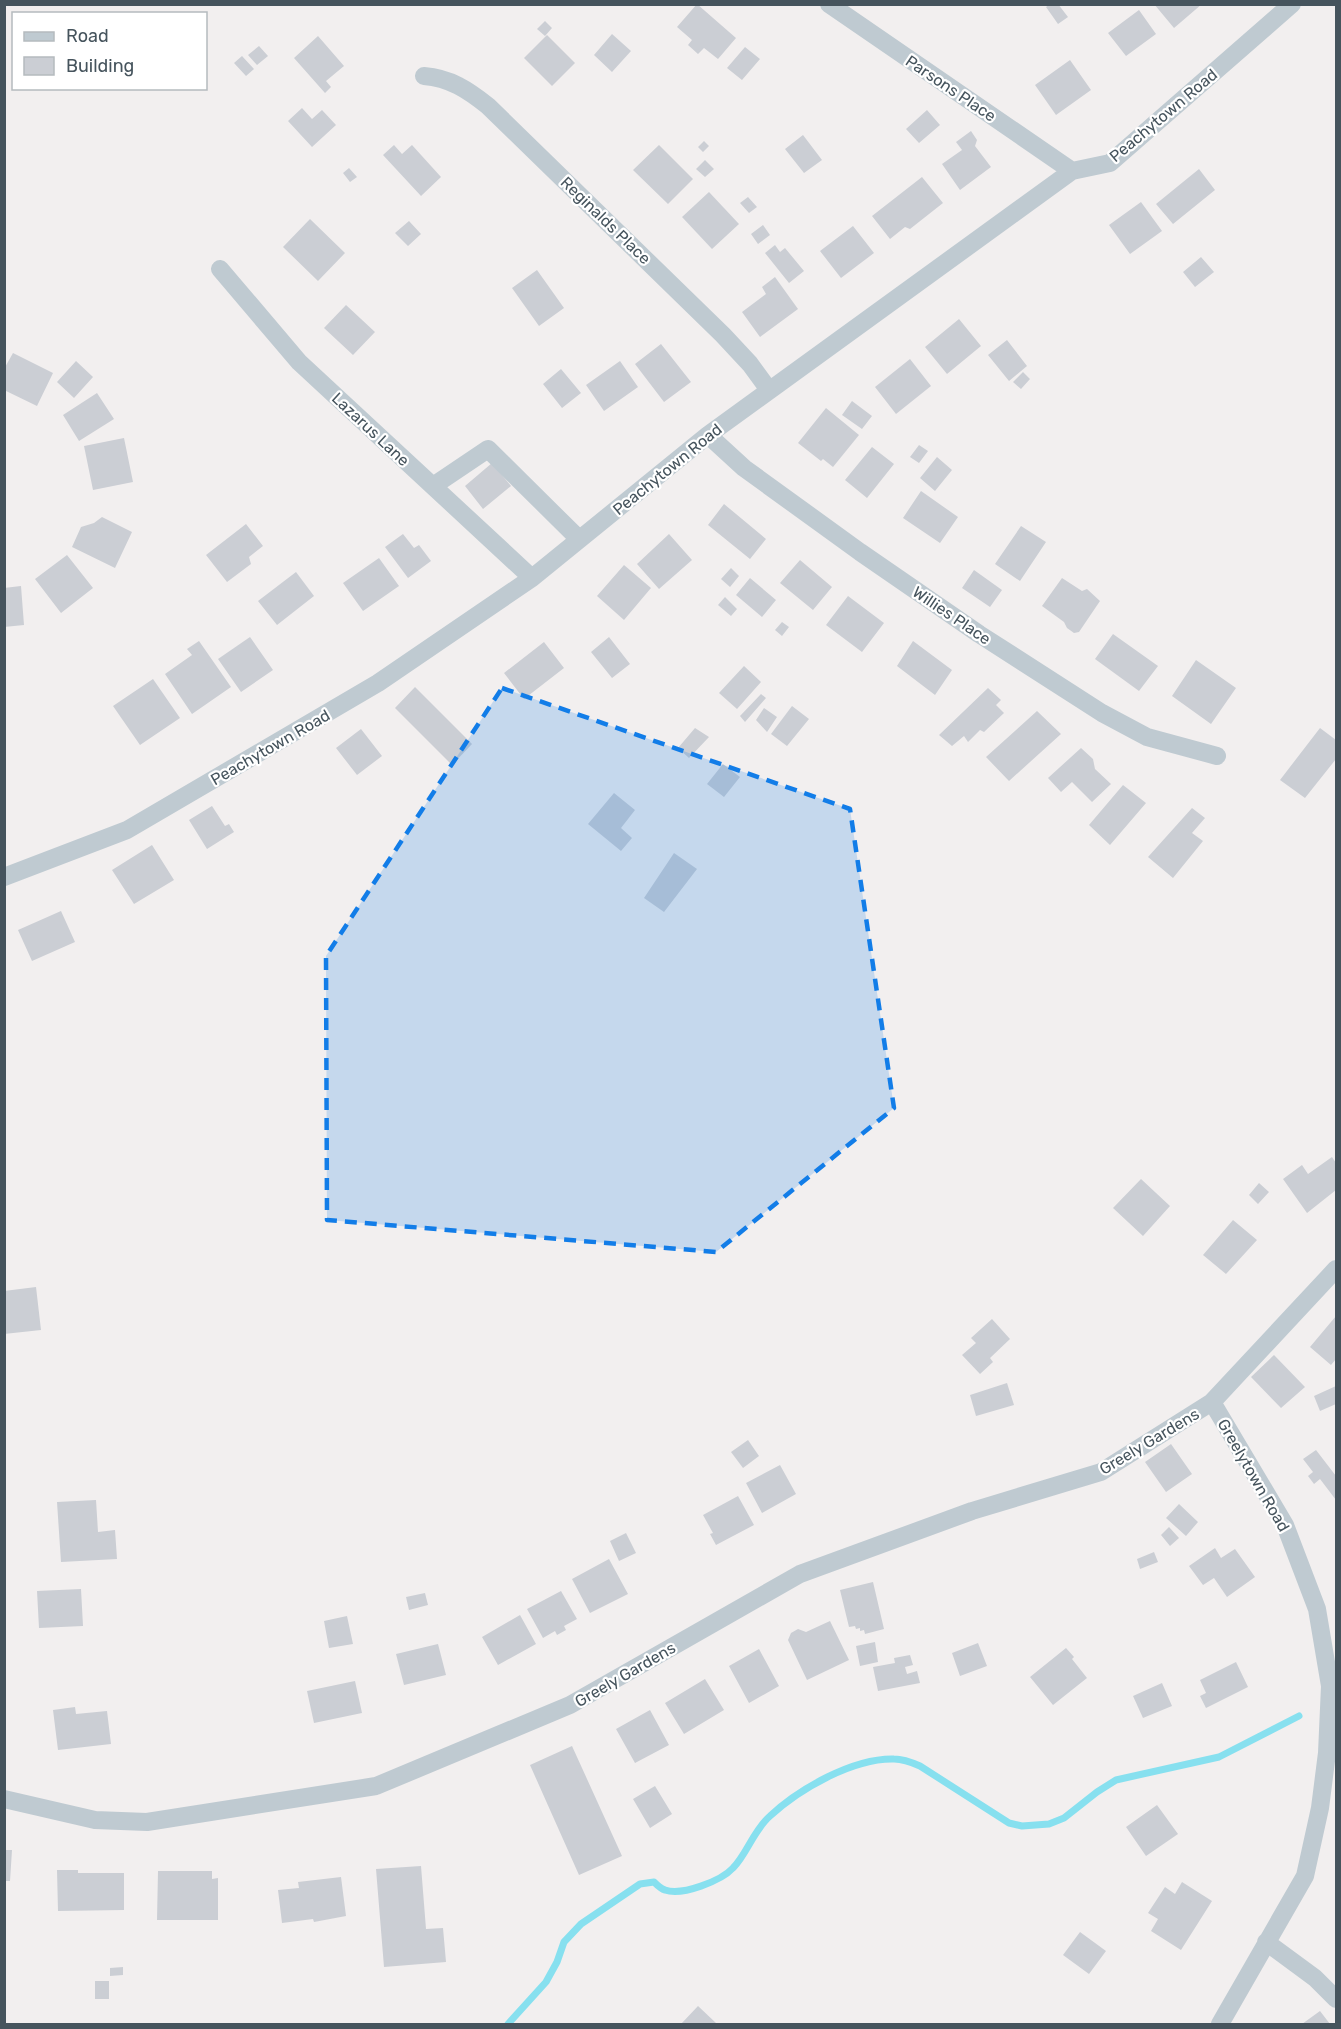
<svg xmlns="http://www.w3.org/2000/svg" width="1341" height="2029" viewBox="0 0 1341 2029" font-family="Rubik,sans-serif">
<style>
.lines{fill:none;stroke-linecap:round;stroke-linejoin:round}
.stream{stroke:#87e0ef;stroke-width:7}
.building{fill:#cbced4}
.minor{stroke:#bfcad1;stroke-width:18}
.marked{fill:#127de8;fill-opacity:0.2;stroke:#127de8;stroke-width:4.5;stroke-dasharray:12 8;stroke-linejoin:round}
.labels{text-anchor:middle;stroke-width:4.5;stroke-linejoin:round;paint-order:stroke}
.street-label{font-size:16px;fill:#46545d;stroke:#fff}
</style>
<rect width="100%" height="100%" fill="#f2efef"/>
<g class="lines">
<!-- stream -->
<path class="stream" d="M508 2024 546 1982 557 1962 564 1942 581 1924 640 1884 654 1882C657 1885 661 1889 665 1890 682 1896 721 1881 733 1868 747 1854 753 1831 770 1816 799 1789 853 1758 894 1759 903 1759 911 1762 920 1766L1009 1823 1022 1826 1049 1824 1064 1818 1097 1792 1116 1780 1219 1757 1299 1716"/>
</g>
<!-- building -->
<path class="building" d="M697 4 736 38 718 59 704 48 698 54 688 45 692 40 677 27Z
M1050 4H1058L1068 17 1058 24 1046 7Z
M1154 4H1202L1174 28Z
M1139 10 1156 34 1126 56 1108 33Z
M545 21 552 28 545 36 537 29Z
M612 34 631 51 612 72 594 55Z
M547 35 575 63 552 86 524 58Z
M318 36 344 66 326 81 331 87 325 93 294 58Z
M259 46 268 56 257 65 248 55Z
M745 47 760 59 742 80 727 68Z
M242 56 254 69 246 76 234 63Z
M1070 60 1091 90 1056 115 1035 85Z
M302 108 312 119 322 110 336 125 312 147 288 121Z
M927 110 940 125 919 143 906 129Z
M971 131 977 140 975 146 991 167 960 190 942 164 962 150 956 142Z
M803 135 822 160 804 173 785 149Z
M704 141 709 146 703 152 698 147Z
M394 145 402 154 412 145 441 177 421 196 383 155Z
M659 145 693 179 668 204 633 170Z
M705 160 714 169 705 177 696 169Z
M349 168 357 177 350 182 343 173Z
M1199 169 1215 190 1173 224 1156 204Z
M922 177 943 203 910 229 905 227 890 239 872 216Z
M709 192 739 224 712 249 682 217Z
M748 197 757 207 749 213 740 203Z
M1141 202 1162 231 1130 254 1109 225Z
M310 219 345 253 318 281 283 247Z
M409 221 421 234 408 246 395 233Z
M763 225 770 235 758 244 751 234Z
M853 226 874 253 841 278 820 251Z
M775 245 780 252 785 248 804 271 789 283 765 253Z
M1201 257 1214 272 1195 287 1183 272Z
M537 270 564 308 539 326 512 288Z
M775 277 798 309 760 337 742 312 766 294 762 287Z
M346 305 375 332 353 355 324 328Z
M959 319 981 346 947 374 925 347Z
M1007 340 1027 366 1009 381 988 355Z
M661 344 691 382 664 402 635 364Z
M13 353 53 373 37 406 4 390V369Z
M910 359 931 386 896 414 875 387Z
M76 361 93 377 74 398 57 382Z
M620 361 638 387 604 411 586 385Z
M561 369 581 393 562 408 543 384Z
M1023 372 1030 379 1021 389 1013 382Z
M97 393 114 419 79 441 63 415Z
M852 401 872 416 862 429 842 415Z
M826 408 859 435 833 467 823 459 821 461 798 443Z
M124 438 133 482 93 490 84 446Z
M919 445 928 451 919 463 910 457Z
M872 447 894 464 867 498 845 480Z
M937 457 952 470 935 491 920 478Z
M492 463 511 486 483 509 465 486Z
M921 491 958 517 940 543 903 518Z
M724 504 766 539 750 559 708 525Z
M102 517 132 532 115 568 72 547 81 527 94 523Z
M246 524 263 546 249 557 251 564 227 582 206 555Z
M1021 526 1046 542 1020 581 995 564Z
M403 534 414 548 419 545 431 561 408 578 385 547Z
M669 534 692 560 659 589 637 564Z
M67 555 93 588 61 613 35 579Z
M379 558 399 586 363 611 343 583Z
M800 560 832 587 813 610 780 583Z
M624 565 651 588 624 620 597 596Z
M731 568 739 576 730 587 721 579Z
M974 570 1002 590 990 607 962 588Z
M296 572 314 596 277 625 258 601Z
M750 578 776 600 762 617 736 595Z
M1062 578 1082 591 1087 589 1100 601 1079 632 1074 633 1067 628 1064 622 1042 606Z
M21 586 24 625 4 627V588Z
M848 596 884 623 862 652 826 625Z
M725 597 737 609 731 616 718 605Z
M782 622 789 627 782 636 775 630Z
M1113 634 1158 666 1139 691 1095 659Z
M250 637 273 670 241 692 218 659Z
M609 637 630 664 612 678 591 652Z
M199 641 231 687 192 714 165 674 192 655 187 649Z
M913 641 952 670 935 695 897 666Z
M544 642 564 668 524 699 504 673Z
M1196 660 1236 688 1211 724 1172 696Z
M744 666 761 682 737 709 719 693Z
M153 679 180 718 140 745 113 706Z
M415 687 472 744 452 765 395 708Z
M988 688 1001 700 996 705 1004 713 984 732 980 730 968 742 964 736 952 746 939 735Z
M761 694 766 698 745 722 740 716Z
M792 706 809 719 787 746 771 734Z
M764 708 777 717 767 732 756 720Z
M1037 711 1061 734 1009 781 986 757Z
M695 728 709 737 689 758 678 748Z
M1320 728 1336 740V759L1305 798 1280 780Z
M361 729 382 756 357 775 336 748Z
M1081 748 1093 759 1095 769 1111 784 1092 802 1072 782 1061 792 1048 778Z
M723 764 740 777 724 797 707 784Z
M1123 785 1146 803 1110 845 1089 825Z
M614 793 635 810 621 828 632 838 621 851 588 824Z
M212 806 225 826 229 824 234 832 207 849 189 820Z
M1192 808 1205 818 1192 833 1203 841 1173 878 1148 857Z
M152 845 174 880 134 904 112 870Z
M674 853 697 869 664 912 644 898Z
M61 911 75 942 32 961 18 930Z
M1332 1157 1336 1163V1190L1307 1213 1283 1179 1302 1165 1308 1174Z
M1141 1179 1170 1206 1143 1236 1113 1208Z
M1259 1183 1269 1192 1258 1204 1249 1195Z
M1233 1220 1257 1240 1226 1274 1203 1255Z
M36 1287 41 1330 4 1334V1291Z
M1336 1316V1359L1331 1365 1310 1347Z
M992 1319 1010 1339 990 1358 993 1362 980 1374 962 1355 976 1343 971 1338Z
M1274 1355 1305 1387 1281 1408 1251 1377Z
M1007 1383 1014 1405 976 1416 970 1395Z
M1336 1386V1404L1320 1411 1314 1396Z
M748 1440 759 1456 743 1468 731 1452Z
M1171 1444 1192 1474 1166 1492 1145 1462Z
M1316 1450 1336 1476V1500L1320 1479 1314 1484 1308 1476 1313 1472 1303 1459Z
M780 1465 796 1494 762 1513 746 1483Z
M738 1496 754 1525 716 1545 710 1534 713 1533 703 1515Z
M96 1500 98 1532 115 1530 117 1559 61 1562 57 1502Z
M1179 1504 1198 1522 1186 1536 1166 1518Z
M1169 1527 1179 1538 1170 1546 1161 1535Z
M626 1533 636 1553 619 1561 610 1541Z
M1215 1548 1221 1558 1235 1549 1255 1577 1227 1597 1214 1578 1203 1585 1189 1566Z
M1154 1552 1158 1562 1140 1569 1137 1559Z
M609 1559 628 1594 590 1613 572 1579Z
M873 1582 884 1629 865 1634 864 1630 860 1631V1628L856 1629 855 1626 849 1627 840 1590Z
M81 1589 83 1626 39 1628 37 1591Z
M561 1591 577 1619 564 1626 566 1630 557 1635 555 1631 543 1638 527 1609Z
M425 1593 428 1605 409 1610 406 1597Z
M520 1615 536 1644 498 1665 482 1637Z
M347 1616 353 1644 329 1648 324 1621Z
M830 1621 849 1660 807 1680 788 1640 791 1633 798 1629 806 1632Z
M875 1642 878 1662 860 1666 856 1646Z
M978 1643 987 1666 960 1676 952 1653Z
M438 1644 446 1675 404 1685 396 1654Z
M1066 1648 1074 1657 1072 1659 1087 1678 1053 1705 1030 1677Z
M759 1649 779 1686 749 1703 729 1666Z
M910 1655 913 1665 905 1667 907 1674 917 1671 920 1683 878 1691 873 1667 895 1663 894 1658Z
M1236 1662 1248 1687 1206 1708 1200 1696 1206 1693 1200 1680Z
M705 1679 724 1710 684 1734 665 1703Z
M355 1681 362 1713 314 1723 307 1691Z
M1162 1683 1172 1706 1143 1718 1133 1696Z
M75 1707 76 1714 107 1711 111 1744 58 1750 53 1710Z
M650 1710 669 1745 635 1763 616 1729Z
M572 1746 622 1856 579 1875 530 1765Z
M655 1786 672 1814 650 1828 633 1799Z
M1157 1805 1178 1834 1146 1856 1126 1827Z
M4 1850H12L10 1881H4Z
M421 1866 426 1929 443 1928 446 1962 384 1967 376 1869Z
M57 1870H78V1873H124V1910L58 1911Z
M158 1871H212V1879L218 1878V1920H157Z
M341 1877 346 1916 314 1922 313 1919 282 1923 278 1890 299 1888 298 1882Z
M1182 1882 1212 1901 1181 1950 1151 1931 1158 1919 1148 1913 1165 1887 1175 1894Z
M1080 1932 1106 1951 1089 1974 1063 1955Z
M123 1967V1975L110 1976V1968Z
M95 1981H109V1999H95Z
M698 2006 716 2023 714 2024H681Z
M1320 2011 1330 2024H1302Z"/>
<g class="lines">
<!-- minor -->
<path class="minor" d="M829 4 1072 171
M424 76C450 78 468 90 488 106L723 335 750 364 769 390
M220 269 299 362 532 578
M708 435 744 468 860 552 979 634 1102 713 1147 737 1217 756
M433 486 488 449 579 539
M4 877 127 830 378 683 532 578 708 435 1072 171 1110 163 1292 4
M4 1799 95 1820 147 1822 376 1786 570 1705 800 1574 972 1511 1101 1472 1212 1402
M1266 1942 1315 1978 1336 1999
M1220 2024 1305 1876 1320 1808 1327 1753 1330 1686 1317 1609 1285 1525 1212 1402 1336 1269"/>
</g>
<!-- marked area -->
<path class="marked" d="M502 688 850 809 894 1108 716 1252 327 1220 326 956Z"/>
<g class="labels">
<!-- street labels -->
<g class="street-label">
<text transform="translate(951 88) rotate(34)" y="6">Parsons Place</text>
<text transform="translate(1163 115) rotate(-40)" y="6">Peachytown Road</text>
<text transform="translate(606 220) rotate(44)" y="6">Reginalds Place</text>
<text transform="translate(371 429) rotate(43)" y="6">Lazarus Lane</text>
<text transform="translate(667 469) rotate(-39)" y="6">Peachytown Road</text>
<text transform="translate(952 615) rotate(34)" y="6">Willies Place</text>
<text transform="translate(270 747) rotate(-30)" y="6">Peachytown Road</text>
<text transform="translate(1149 1441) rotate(-31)" y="6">Greely Gardens</text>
<text transform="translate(1254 1475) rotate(60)" y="6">Greelytown Road</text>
<text transform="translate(625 1674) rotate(-30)" y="6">Greely Gardens</text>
</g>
</g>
<!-- border -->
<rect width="1341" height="2029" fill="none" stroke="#46545d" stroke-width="12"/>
<!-- legend -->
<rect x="12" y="12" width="195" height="78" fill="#ffffff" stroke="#b5bbbe" stroke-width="1.5"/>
<rect x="24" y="32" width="30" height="9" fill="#bfcad1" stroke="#b5bbbe" stroke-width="1.5"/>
<text x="66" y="42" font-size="18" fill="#46545d">Road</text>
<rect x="24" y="57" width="30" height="18" fill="#cbced4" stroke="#b5bbbe" stroke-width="1.5"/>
<text x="66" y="72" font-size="18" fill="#46545d">Building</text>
</svg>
